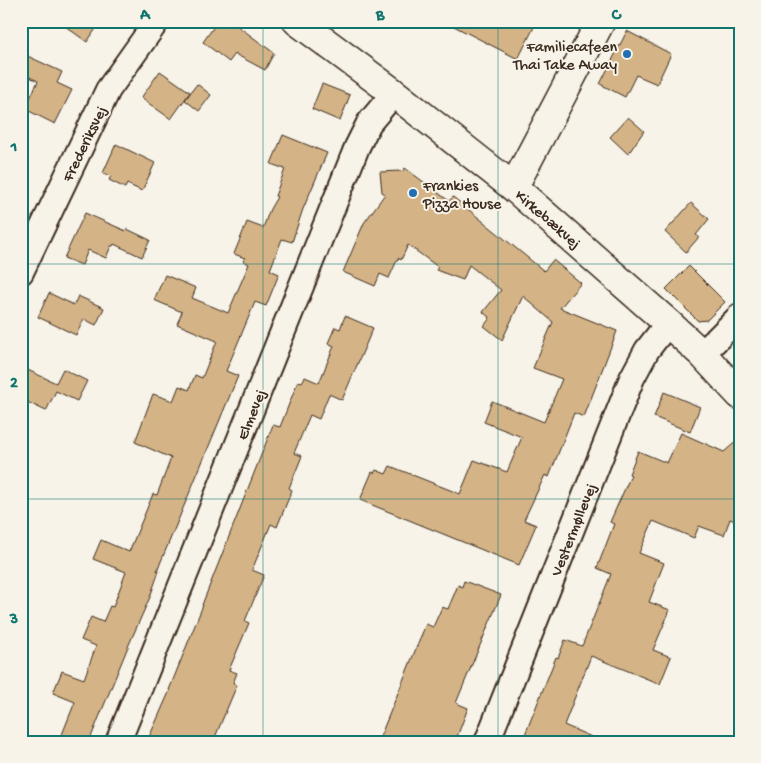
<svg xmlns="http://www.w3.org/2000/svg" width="761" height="763" viewBox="0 0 761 763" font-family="'Gochi Hand',sans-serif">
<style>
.building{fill:#d4b487;stroke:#3b2a1e}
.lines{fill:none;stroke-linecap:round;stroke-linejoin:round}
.minor-casing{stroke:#3b2a1e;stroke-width:28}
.tertiary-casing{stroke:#3b2a1e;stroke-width:31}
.minor{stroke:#f7f3e8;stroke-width:24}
.tertiary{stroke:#f7f3e8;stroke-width:28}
.grid{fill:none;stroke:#0f766e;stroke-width:1;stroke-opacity:0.55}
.poi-dot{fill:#1f6fb2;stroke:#f7f3e8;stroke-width:2}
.labels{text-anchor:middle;stroke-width:4;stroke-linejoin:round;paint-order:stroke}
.poi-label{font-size:16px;fill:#3b2a1e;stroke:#f7f3e8;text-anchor:end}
.street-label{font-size:16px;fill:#3b2a1e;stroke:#f7f3e8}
.neatline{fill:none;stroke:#0f766e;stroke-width:2}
.grid-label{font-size:16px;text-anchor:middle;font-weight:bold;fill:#0f766e}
</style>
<rect width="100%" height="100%" fill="#f7f3e8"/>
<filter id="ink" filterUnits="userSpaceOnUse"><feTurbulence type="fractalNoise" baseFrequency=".02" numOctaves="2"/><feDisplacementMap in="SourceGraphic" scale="10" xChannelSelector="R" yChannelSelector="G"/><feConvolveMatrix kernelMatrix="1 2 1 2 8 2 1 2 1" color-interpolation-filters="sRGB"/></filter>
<g filter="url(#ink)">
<!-- building -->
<path class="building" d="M58 21H101L87 42Z
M218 21H231L274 53 265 70 235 54 229 62 203 42Z
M444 21H537L518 59Z
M627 31 671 54 657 84 636 75 625 97 600 84Z
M21 53 62 72 57 83 72 90 55 124 25 109 38 81 21 73Z
M160 71 190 92 171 119 141 98Z
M197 84 211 95 199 111 185 100Z
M322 84 350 95 340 121 312 109Z
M628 117 644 131 628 154 610 137Z
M283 135 327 153 303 209 292 242 282 239 270 270 279 274 266 306 255 302 226 371 238 376 157 571H159L150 597 127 649 89 742H59L75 702 53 693 62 671 84 679 96 646 81 640 91 617 103 622 110 606 113 607 126 572 93 559 101 540 129 552 153 494 157 495 171 458 135 442 153 394 173 401 179 386 189 390 195 375 202 378 217 341 177 324 182 312 154 300 165 275 196 288 192 298 228 313 249 264 243 261 245 258 234 254 247 222 263 228 270 209 277 197 275 196 285 169 271 164Z
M116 144 155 163 142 191 127 184 125 188 109 180 111 176 103 173Z
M405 168 449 201 453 197 544 271 553 260 581 283 560 308 617 331 584 417 574 413 549 477 545 475 524 520 536 525 519 565 360 500 372 472 374 473 376 470 386 474 390 466 460 494 474 460 507 472 522 437 484 422 492 401 544 422 562 379 533 368 553 322 523 296 502 340 484 326 490 318 483 312 501 290 469 265 463 280 436 270 438 267 408 245 401 260 398 258 389 278 380 274 375 286 343 272 364 223 385 194 382 192 380 172 400 171 402 172Z
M691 203 709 219 696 235 699 237 686 252 665 232Z
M85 213 126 231 127 229 150 240 142 257 114 244 113 246H111L106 258 88 250 82 265 64 258Z
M689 266 725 302 707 320 698 321 666 289Z
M49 293 74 305 78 296 104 308 96 325 84 319 76 335 38 317Z
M345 316 373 328 342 400 329 394 319 419 310 415 294 453 302 456 289 488 292 490 277 527 271 524 252 570 264 575 245 621 249 623 229 670 237 673 233 683 237 685 213 742H147L170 690H169L203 605H202L273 425 280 427 298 381 302 382 305 377 319 383 334 346 328 343 335 327 340 329Z
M21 367 56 383 63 369 87 381 77 401 56 391 46 411 21 399Z
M664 392 700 407 690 432 654 417Z
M681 433 724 452 740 438V523L730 519 724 535 699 526 694 538 653 521 639 553 664 563 649 602 670 610 653 650 671 657 660 684 591 656 564 725 603 742H522L556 657 558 658 565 640 582 646 611 574 597 568 614 524 610 522 631 475 629 474 638 451 667 463Z
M464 581 501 595 456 703 468 708 455 742H378L426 624 433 627 442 607 448 609 458 585 462 587Z"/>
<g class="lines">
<!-- minor casing -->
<g class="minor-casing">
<path id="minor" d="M21 272 108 90 157 21
M702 354 740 316
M118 742 357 147 369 123 394 93
M487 742 632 378 647 350 668 323"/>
</g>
<!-- tertiary casing -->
<g class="tertiary-casing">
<path id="tertiary" d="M297 21 394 93 512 186 668 323 702 354 740 395
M512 186 520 175 601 21"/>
</g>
<!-- minor -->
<use href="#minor" class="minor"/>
<!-- tertiary -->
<use href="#tertiary" class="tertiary"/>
</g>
</g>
<!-- grid -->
<path class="grid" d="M263 21V742M498 21V742M21 264H740M21 499H740"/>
<!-- markers -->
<g class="poi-dot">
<circle cx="627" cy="54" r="5"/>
<circle cx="413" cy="193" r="5"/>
</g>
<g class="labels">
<!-- poi labels -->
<g class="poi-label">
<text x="617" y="51">Familiecafeen<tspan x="617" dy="18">Thai Take Away</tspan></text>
<text x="423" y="190" text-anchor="start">Frankies<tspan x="423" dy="18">Pizza House</tspan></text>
</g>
<!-- street labels -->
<g class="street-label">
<text transform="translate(83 143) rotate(-64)" y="6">Frederiksvej</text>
<text transform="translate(549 218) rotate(41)" y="6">Kirkebækvej</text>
<text transform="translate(250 414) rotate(-68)" y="6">Elmevej</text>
<text transform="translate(572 529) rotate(-68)" y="6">Vestermøllevej</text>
</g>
</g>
<!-- margin -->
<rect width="761" height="763" fill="none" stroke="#f7f3e8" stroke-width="55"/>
<rect x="28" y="28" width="706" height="708" class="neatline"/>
<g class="grid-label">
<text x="145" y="19">A</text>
<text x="380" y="19">B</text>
<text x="616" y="19">C</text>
<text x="14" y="151">1</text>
<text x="14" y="387">2</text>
<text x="14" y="623">3</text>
</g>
</svg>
